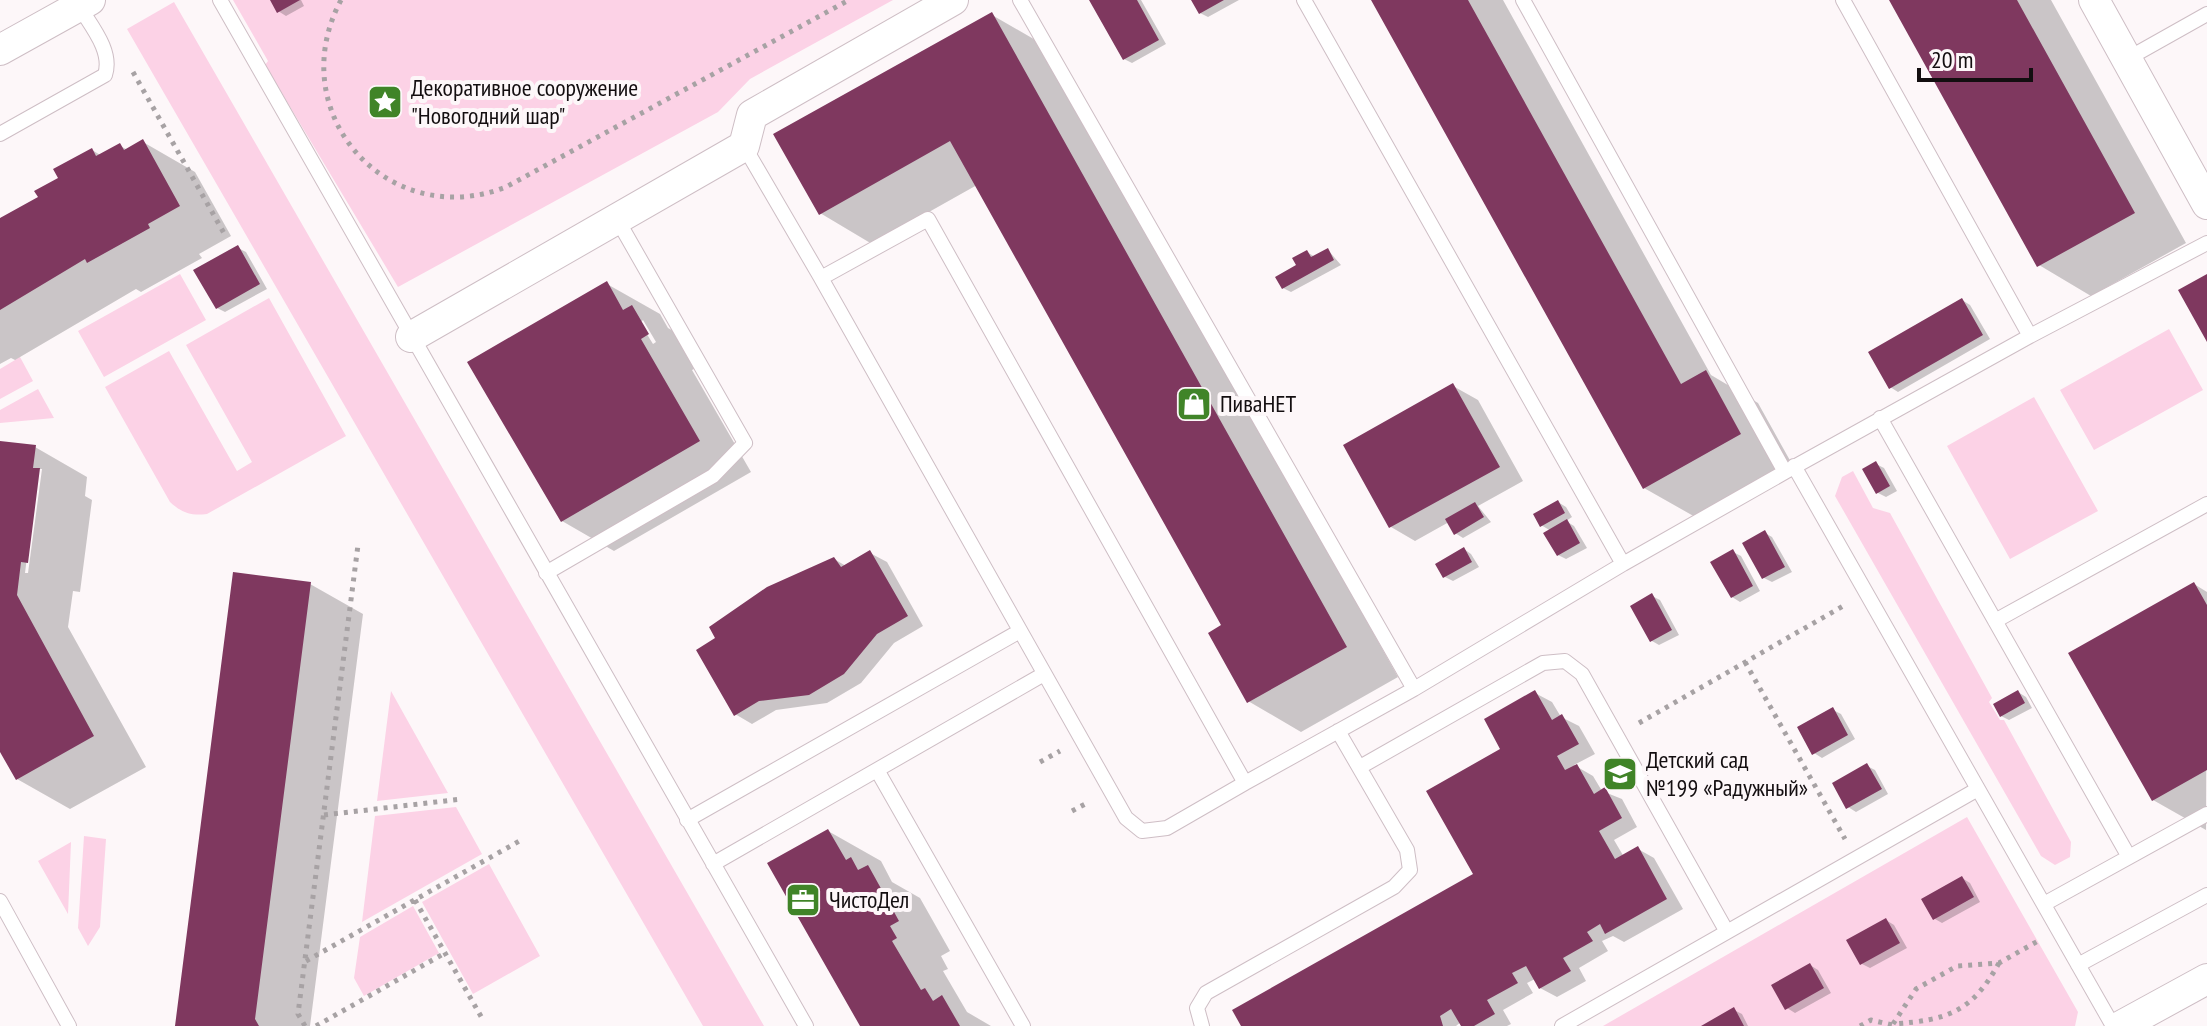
<svg xmlns="http://www.w3.org/2000/svg" width="2207" height="1026" viewBox="0 0 2207 1026" font-family="'PT Sans Narrow',sans-serif">
<style>
.green{fill:#fcd2e6}
.shadow{fill:#0003;fill-rule:evenodd}
.building{fill:#7f385f}
.lines{fill:none;stroke-linecap:round;stroke-linejoin:round}
.lane-casing{stroke:#cebec5;stroke-width:16}
.street-casing{stroke:#cebec5;stroke-width:32}
.path{stroke:#a7a2a4;stroke-width:5;stroke-dasharray:4 6;stroke-linecap:butt}
.lane{stroke:#fff;stroke-width:14}
.street{stroke:#fff;stroke-width:30}
.labels{text-anchor:middle;stroke-width:8;stroke-linejoin:round;paint-order:stroke}
.poi-label{font-size:24px;fill:#130e10;stroke:#fdf7f9;text-anchor:start}
</style>
<rect width="100%" height="100%" fill="#fdf7f9"/>
<!-- green -->
<path class="green" d="M233 0H893L750 79 718 112 398 287 265 65 268 61Z
M174 2 764 1026H703L127 29Z
M180 274 206 320 104 377 78 331Z
M269 298 346 436 207 514C191 516 182 513 170 502L105 387 169 351 237 471 252 462 186 345Z
M2169 329 2203 390 2094 450 2060 390Z
M20 357 33 381 0 399V369Z
M38 389 54 418 0 423V410Z
M2034 397 2098 511 2010 559 1947 446Z
M1853 471 1873 508 1890 513 1992 698 1989 702 2000 720H2004L2071 842 2070 857 2055 865 2041 856 1835 496 1842 477Z
M391 691 448 793 377 801Z
M456 807 482 854 362 922 375 816Z
M1967 817 2078 1012 2075 1026H1603Z
M84 836 106 839 100 927 88 946 78 928Z
M71 842 68 914 38 861Z
M489 864 540 956 473 994 422 902Z
M413 906 439 953 364 996 354 978 360 937Z"/>
<!-- shadow -->
<path class="shadow" d="M272 0H301L304 6 286 16 278 11Z
M1091 0H1141L1166 44 1132 63 1124 59Z
M1193 0H1239L1208 17 1200 13Z
M1373 0H1503L1711 375 1758 403 1792 464 1697 518 1644 488Z
M1892 0H2051L2186 243 2091 296 2039 265Z
M992 15 1044 45 1398 677 1301 732 1248 701 1224 626 977 185 872 244 820 213Z
M143 142 195 172 231 236 199 254 202 258 141 292 136 289 15 360 11 358 0 364V220L41 198 92 150 102 156 120 146 128 150Z
M238 248 246 252 267 289 225 312 217 308Z
M1328 250 1341 265 1291 292 1283 288 1307 252 1315 257Z
M607 284 660 314 668 328 684 337 701 365 692 370 751 472 614 551 562 521ZM643 320 656 342 653 344 640 323Z
M1962 300 1970 305 1990 339 1898 392 1890 387Z
M1453 386 1478 400 1523 481 1478 506 1491 522 1463 538 1455 533 1449 522 1415 541 1391 527Z
M0 443 35 447 87 477 85 496 92 500 80 592 73 591 68 627 146 767 70 809 17 779 0 748ZM38 469H42L28 573H25Z
M1876 464 1884 468 1897 491 1886 497 1878 493Z
M1558 502 1566 507 1572 517 1566 521 1574 526 1587 548 1566 559 1558 555 1551 531 1541 525Z
M1765 533 1772 537 1792 572 1772 582 1764 578Z
M1464 549 1471 554 1479 567 1453 581 1445 577Z
M1733 552 1741 556 1760 591 1740 602 1732 597Z
M870 553 887 562 923 626 894 643 861 683 827 703 776 710 752 724 735 714 834 559 846 566Z
M310 584 363 614 310 1026H177Z
M2194 584 2207 592 2206 830 2153 800Z
M1652 596 1660 600 1679 635 1659 645 1652 641Z
M2018 692 2026 697 2032 708 2009 720 2001 716Z
M1535 693 1552 702 1561 717 1579 726 1595 754 1574 765 1593 776 1602 791 1622 799 1637 827 1614 840 1624 857 1638 849 1654 858 1683 909 1624 942 1613 936 1602 941 1608 951 1579 968 1586 981 1557 997 1540 988 1535 979 1527 983 1533 993 1503 1010 1511 1024 1507 1026H1463L1461 1022 1456 1026H1244L1476 875 1503 750Z
M1833 710 1841 714 1855 739 1822 758 1814 753Z
M1867 766 1875 770 1888 794 1856 812 1848 807Z
M828 831 881 861 892 882 920 898 950 951 941 956 948 969 943 971 967 1012 991 1026H862Z
M1962 878 1970 883 1980 902 1942 923 1935 919Z
M1886 920 1894 925 1907 948 1870 968 1862 964Z
M1810 965 1818 970 1831 993 1795 1013 1787 1008Z
M1734 1010 1742 1014 1748 1026H1705Z"/>
<!-- building -->
<path class="building" d="M270 0H300L277 13Z
M1089 0H1137L1159 40 1123 60Z
M1191 0H1224L1199 14Z
M1371 0H1468L1681 384 1706 370 1741 434 1643 489Z
M1889 0H2017L2135 213 2037 267Z
M992 12 1347 647 1247 703 1208 633 1221 625 950 141 819 215 773 134Z
M143 139 180 206 148 224 150 228 87 263 85 259 0 310V218L38 197 34 191 58 178 53 169 92 148 96 156 120 143 124 150Z
M238 245 260 284 216 309 193 270Z
M1328 248 1334 260 1282 289 1275 277 1296 265 1292 258 1307 250 1311 257Z
M2207 274V342L2178 290Z
M607 281 623 310 632 305 649 334 641 339 700 441 561 522 467 362Z
M1962 298 1983 335 1889 389 1868 352Z
M1453 383 1500 467 1389 528 1343 445Z
M0 441 36 445 33 468H40L28 563 21 562 17 595 94 736 16 780 0 752Z
M1876 461 1890 486 1876 494 1862 469Z
M1558 500 1565 513 1540 527 1533 514Z
M1475 502 1484 517 1454 535 1445 519Z
M1567 519 1580 543 1557 556 1543 533Z
M1765 530 1785 567 1762 579 1742 543Z
M1464 547 1472 562 1443 578 1435 564Z
M1733 549 1753 586 1731 598 1710 562Z
M870 550 908 616 877 634 844 674 809 695 759 701 734 716 696 650 715 638 709 627 767 587 834 557 841 567Z
M233 572 311 582 255 1019 259 1026H175Z
M2194 582 2207 605V770L2152 801 2068 653Z
M1652 593 1672 630 1650 642 1630 606Z
M1535 690 1552 720 1562 714 1579 744 1557 756 1565 770 1577 764 1594 794 1605 787 1622 818 1599 831 1615 859 1638 846 1667 899 1605 934 1600 924 1587 932 1593 941 1563 958 1571 971 1539 989 1526 966 1512 973 1518 983 1487 1000 1495 1014 1474 1026H1461L1451 1009 1440 1016 1443 1026H1241L1232 1010 1473 874 1426 791 1500 749 1484 719Z
M2018 690 2025 703 2000 717 1993 704Z
M1833 707 1848 735 1812 755 1797 727Z
M1867 763 1882 789 1846 809 1832 783Z
M828 829 846 860 851 857 858 870 868 865 899 921 890 926 897 938 892 941 921 990 925 988 933 1001 942 995 960 1026H860L767 863Z
M1962 876 1974 897 1933 920 1921 899Z
M1886 918 1900 943 1860 965 1846 940Z
M1810 963 1824 988 1785 1010 1771 985Z
M1734 1007 1744 1026H1701Z"/>
<g class="lines">
<!-- lane casing -->
<g class="lane-casing">
<path id="lane" d="M220 0 806 1026
M1020 0 1414 689 1623 564
M1304 0 1623 564 1785 472
M1523 0 1785 472 2030 336
M1843 0 2030 336 2207 243
M2127 59 2207 14
M0 134 105 75C113 51 91 26 79 6
M744 146 821 278 928 219 1245 783 1414 689
M821 278 1126 818 1142 831 1167 828 1245 783
M1880 418 2129 857
M1794 466 2113 1026
M546 573 713 476 745 443 617 219
M1995 621 2207 504
M1360 767 1543 663 1565 661 1582 674 1727 932
M877 770 1023 1026
M687 820 1020 631
M713 864 1044 674
M0 901 69 1026
M2044 904 2207 814
M2078 965 2207 895
M1202 1026 1197 1008 1206 993 1394 887 1410 870 1407 850 1338 731
M1562 1026 1978 789"/>
</g>
<!-- street casing -->
<g class="street-casing">
<path id="street" d="M2094 0 2207 204
M0 50 90 0
M411 337 744 146 752 115 953 0
M2121 1026 2207 979"/>
</g>
<!-- path -->
<path class="path" d="M341 0C281 113 388 233 506 187L849 0
M133 72 225 235
M1745 662 1845 839
M1639 723 1845 605
M1040 762 1060 751
M1072 811 1089 802
M324 815 462 799
M415 900 483 1020
M306 961 523 839
M1999 963C1972 1012 1948 1020 1893 1024L1916 989 1957 966 1999 963 2038 941
M305 1026 298 1014 358 545
M316 1026 445 953
M1860 1026 1871 1020 1892 1025"/>
<!-- lane -->
<use href="#lane" class="lane"/>
<!-- street -->
<use href="#street" class="street"/>
</g>
<!-- icons -->
<defs>
<g id="sight-square" transform="scale(1.8)"><rect x="-9" y="-9" width="18" height="18" rx="4" fill="#408428" stroke="#fdf7f9"/><path d="M0-6L1.8-2.2L6-1.7L2.9 1.2L3.7 5.4L0 3.3L-3.7 5.4L-2.9 1.2L-6-1.7L-1.8-2.2Z" fill="#fff"/></g>
<g id="shop-square" transform="scale(1.8)"><rect x="-9" y="-9" width="18" height="18" rx="4" fill="#408428" stroke="#fdf7f9"/><path d="M-5-2.5h2.3a2.7 3.5 0 0 1 5.4 0H5L5.5 6h-11ZM-1.5-2.5h3a1.5 2.3 0 0 0-3 0Z" fill="#fff"/></g>
<g id="school-square" transform="scale(1.8)"><rect x="-9" y="-9" width="18" height="18" rx="4" fill="#408428" stroke="#fdf7f9"/><path d="M0-5L7-2L0 1L-7-2ZM-4 1L0 2.5L4 1V4Q0 6-4 4Z" fill="#fff"/></g>
<g id="office-square" transform="scale(1.8)"><rect x="-9" y="-9" width="18" height="18" rx="4" fill="#408428" stroke="#fdf7f9"/><path d="M-6-3h4V-5.5h4V-3h4V5H-6ZM-1-4.5V-3h2v-1.5ZM-6 0V1H6V0Z" fill="#fff"/></g>
</defs>
<g fill-rule="evenodd">
<use href="#sight-square" x="385" y="102"/>
<use href="#shop-square" x="1194" y="404"/>
<use href="#school-square" x="1620" y="774"/>
<use href="#office-square" x="803" y="900"/>
</g>
<g class="labels">
<!-- poi labels -->
<g class="poi-label">
<text x="411" y="96">Декоративное сооружение<tspan x="411" dy="28">"Новогодний шар"</tspan></text>
<text x="1220" y="412">ПиваНЕТ</text>
<text x="1646" y="768">Детский сад<tspan x="1646" dy="28">№199 «Радужный»</tspan></text>
<text x="829" y="908">ЧистоДел</text>
</g>
</g>
<!-- scale -->
<path d="M1919 68v12h112v-12" fill="none" stroke="#130e10" stroke-width="4"/>
<text x="1931" y="68" font-size="24" fill="#130e10" stroke="#fdf7f9" stroke-width="6" paint-order="stroke">20 m</text>
</svg>
